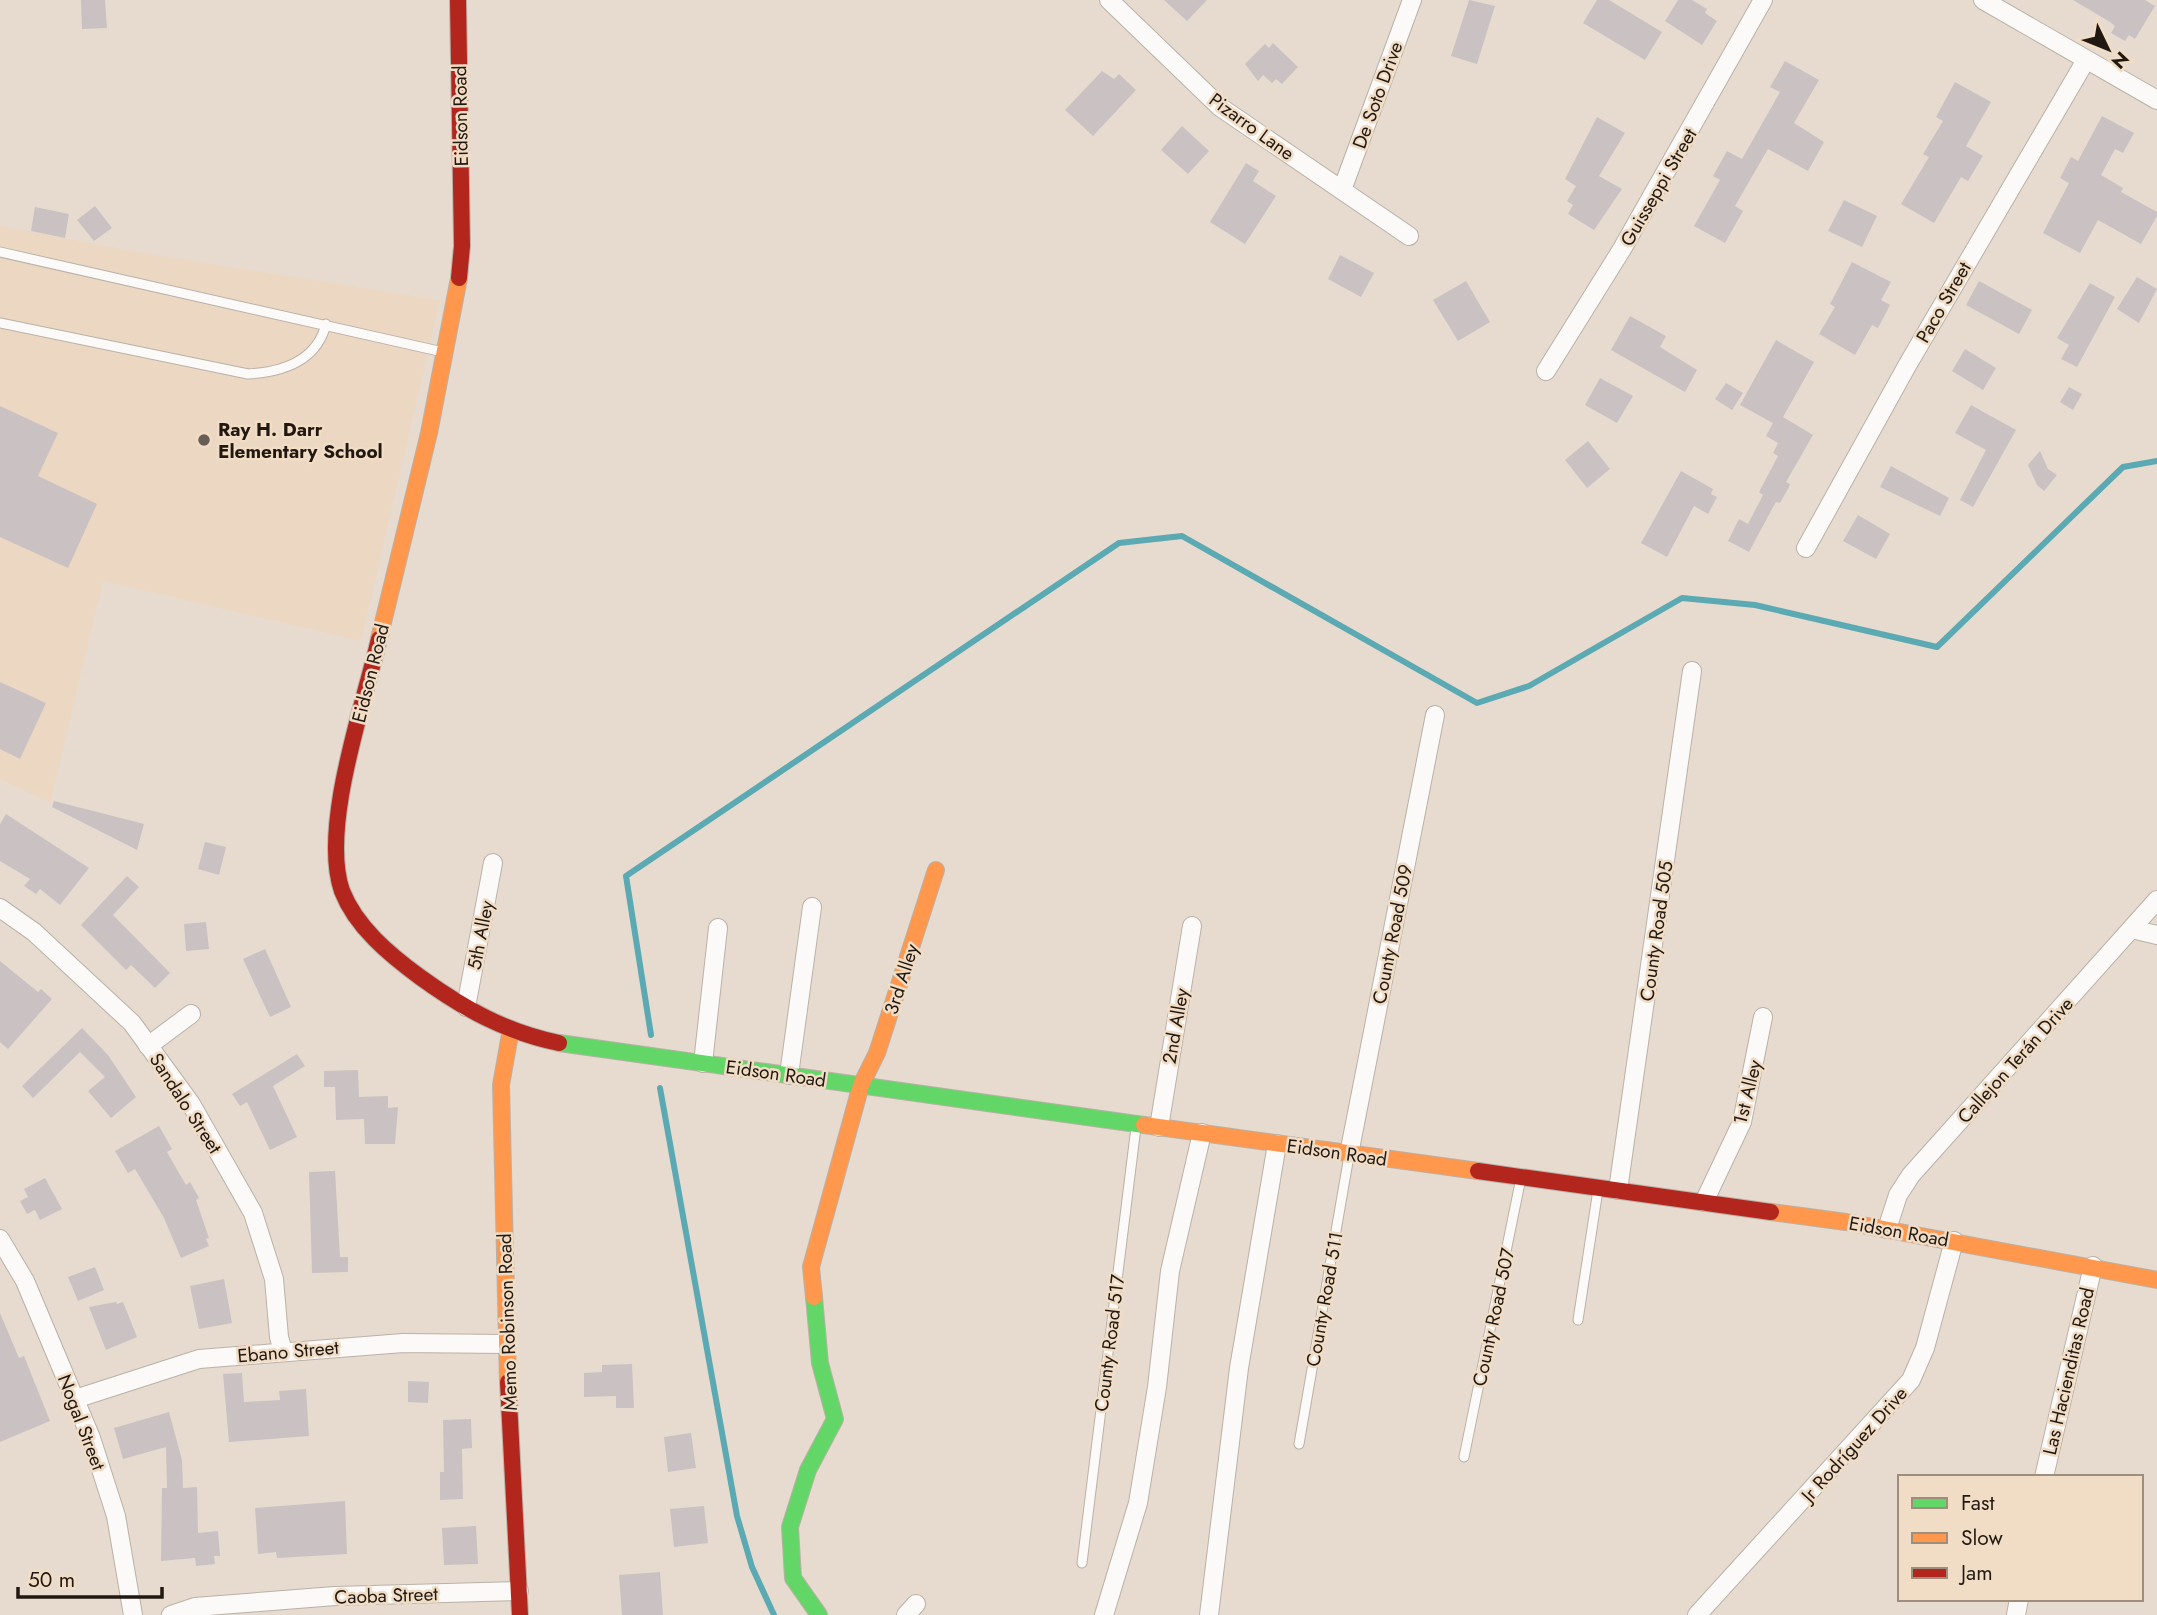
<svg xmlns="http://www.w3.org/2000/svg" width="2157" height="1615" viewBox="0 0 2157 1615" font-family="Jost,sans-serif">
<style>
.built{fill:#ebd7c2}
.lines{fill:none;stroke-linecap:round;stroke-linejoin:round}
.stream{stroke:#5ba9b2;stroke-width:6}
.building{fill:#cac2c2}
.lane-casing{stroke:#bab1a7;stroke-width:11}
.street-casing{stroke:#bab1a7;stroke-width:20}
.fast-casing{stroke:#bab1a7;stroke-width:18}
.slow-casing{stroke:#bab1a7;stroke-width:18}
.jam-casing{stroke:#bab1a7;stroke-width:18}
.lane{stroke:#fbfaf8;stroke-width:9}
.street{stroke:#fbfaf8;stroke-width:18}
.fast{stroke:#63d668;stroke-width:16}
.slow{stroke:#ff974d;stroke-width:16}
.jam{stroke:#b3261e;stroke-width:16}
.poi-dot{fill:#665d54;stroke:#f1dcc5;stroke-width:2.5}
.labels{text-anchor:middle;stroke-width:5;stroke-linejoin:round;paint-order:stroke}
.street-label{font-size:19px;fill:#211911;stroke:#f1dcc5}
.poi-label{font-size:19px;font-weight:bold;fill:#211911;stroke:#f1dcc5;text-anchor:start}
</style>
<rect width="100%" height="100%" fill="#e7dbcf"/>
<!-- built -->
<path class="built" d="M0 226 143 253 440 300 361 641 103 581 50 803 0 779Z"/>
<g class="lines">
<!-- stream -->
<path class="stream" d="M651 1035 626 876 1119 543 1182 536 1477 703 1529 686 1682 598 1755 605 1937 647 2123 467 2157 461
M660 1088 737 1516 752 1567 774 1615"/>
</g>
<!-- building -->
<path class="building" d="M81 0H105L107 28 82 29Z
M1164 0H1207L1187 21Z
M1469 0 1495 6 1477 64 1451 56Z
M1597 0H1609L1662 32 1645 60 1583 23Z
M1678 0H1692L1707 9 1705 13 1717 21 1702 45 1665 21Z
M2073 0H2145L2155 6 2135 39 2129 35 2125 41 2111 33 2115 26 2110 22Z
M1273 43 1298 67 1282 84 1276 79 1272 83 1263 75 1258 81 1245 64 1265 44 1269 48Z
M1785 61 1819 80 1794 123 1824 142 1808 171 1768 149 1735 206 1743 211 1725 243 1694 226 1720 180 1713 176 1727 151 1742 159 1780 92 1770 87Z
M1102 71 1114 79 1119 74 1136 90 1093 136 1065 110Z
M1955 82 1991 102 1966 146 1983 156 1968 181 1961 177 1934 223 1901 204 1929 157 1923 154 1943 121 1936 117Z
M2102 116 2134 133 2123 153 2115 149 2101 175 2123 188 2121 192 2157 212V216L2141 244 2098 220 2080 253 2043 233 2069 183 2060 178 2071 157 2078 161Z
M1597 117 1625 133 1599 176 1622 189 1594 230 1568 214 1573 205 1567 201 1576 186 1565 179Z
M1182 126 1209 151 1188 174 1161 150Z
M1246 163 1259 171 1253 181 1276 196 1245 244 1210 222Z
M1844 200 1877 216 1862 247 1828 231Z
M95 206 112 228 94 241 77 220Z
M35 207 69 214 65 238 31 231Z
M1340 255 1374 273 1361 297 1328 279Z
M1852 262 1891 282 1881 300 1890 305 1878 328 1872 325 1855 355 1819 334 1835 307 1830 304Z
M2137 277 2157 289 2139 323 2117 309Z
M1466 281 1490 322 1458 341 1433 300Z
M1979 281 2032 310 2019 334 1966 305Z
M2090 283 2115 297 2077 367 2061 359 2069 345 2057 338Z
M1630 316 1666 336 1660 347 1697 370 1685 392 1611 350Z
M1776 340 1814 362 1783 417 1813 435 1786 482 1790 484 1789 487 1780 503 1776 502 1772 509 1749 552 1728 541 1739 519 1748 524 1763 495 1759 492 1778 456 1773 453 1778 443 1766 436 1773 423 1740 405Z
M1965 349 1996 368 1983 390 1952 371Z
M1600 378 1633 396 1617 423 1585 405Z
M1726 383 1743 393 1732 410 1715 399Z
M2069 387 2082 394 2073 410 2060 402Z
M1971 405 2016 430 1973 507 1960 500 1986 450 1955 433Z
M0 406 58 433 38 476 97 504 68 568 0 537Z
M1588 441 1610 469 1587 488 1565 460Z
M2040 451 2048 469 2057 475 2044 491 2037 485 2028 465Z
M1891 466 1949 498 1940 516 1880 487Z
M1681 471 1713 489 1711 494 1717 497 1708 514 1694 506 1667 557 1641 543Z
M1858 515 1890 534 1876 559 1843 541Z
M0 682 46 703 20 759 0 749Z
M54 801 144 824 137 850 52 807Z
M6 814 89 868 60 905 40 889 36 894 24 886 30 879 0 861V824Z
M205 842 226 847 219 875 198 869Z
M127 876 139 887 113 915 170 973 155 988 131 965 126 970 81 925Z
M206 922 209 949 186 951 184 924Z
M265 949 291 1007 270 1017 243 959Z
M0 961 38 992 41 989 52 999 8 1049 0 1042Z
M82 1028 108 1055 136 1097 111 1118 88 1091 105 1077 80 1052 33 1098 22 1086Z
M297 1054 305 1066 273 1086 297 1137 270 1150 247 1102 240 1106 232 1094Z
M358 1070 359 1097 388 1096V1108L398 1107 395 1144H365L364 1119 336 1120 335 1087H324V1071Z
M159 1126 172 1149 167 1152 186 1185 190 1182 199 1198 196 1200 209 1238 206 1239 209 1246 181 1258 164 1218 135 1169 128 1173 115 1151Z
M335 1171 340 1257H348V1272L312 1273 309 1172Z
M45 1178 62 1209 40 1220 35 1210 27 1214 20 1201 28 1197 24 1189Z
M95 1267 104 1290 78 1301 68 1277Z
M224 1279 232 1323 199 1329 190 1286Z
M116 1302 117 1304 123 1302 137 1337 106 1350 89 1307Z
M0 1313 19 1358 24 1356 50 1421 0 1442Z
M632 1364 634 1408H616V1396L584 1397V1373L602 1372V1365Z
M242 1373 244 1402 280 1400 279 1391 306 1389 309 1436 229 1442 223 1374Z
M408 1381 429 1382 428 1403 408 1402Z
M169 1412 182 1460 183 1488 197 1487 198 1533 218 1531 220 1556H214L215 1564 196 1566 195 1558 161 1561 162 1488H167L166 1447 123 1459 114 1428Z
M471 1419 472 1448 462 1449 463 1499 440 1500V1472H444L443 1420Z
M691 1433 696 1468 668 1472 664 1437Z
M345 1501 347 1554 277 1558 276 1552 258 1554 255 1508Z
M704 1506 708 1543 674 1547 670 1509Z
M476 1526 478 1564 444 1565 442 1528Z
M660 1572 663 1615H622L619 1575Z"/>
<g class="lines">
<!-- lane casing -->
<g class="lane-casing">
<path id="lane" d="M0 252 443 352
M0 323 248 374C283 372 317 361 326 324
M1578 1320 1598 1190
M1299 1444 1349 1156
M1464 1457 1521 1178
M1082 1563 1136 1127"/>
</g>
<!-- street casing -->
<g class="street-casing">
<path id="street" d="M1109 0 1220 107 1409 236
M1983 0 2157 100
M1342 190 1412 0
M1546 371 1622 249 1763 0
M1806 548 1908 364 2086 60
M0 908 34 932 132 1023 191 1104 253 1213 274 1279 279 1337 283 1352
M2132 929 2157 935
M466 1007 493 863
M148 1046 191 1014
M703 1063 718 928
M789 1075 812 907
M1159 1127 1192 926
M1349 1154 1435 715
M1618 1190 1692 671
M1704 1202 1742 1122 1763 1017
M1887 1229 1898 1195 1911 1175 2157 900
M0 1239 25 1281 91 1438 116 1516 133 1615
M75 1399 199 1359 403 1343 507 1344
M2044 1477 2093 1266
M171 1615 195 1607 335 1596 519 1591
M906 1615 916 1604
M1104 1615 1138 1503 1157 1387 1170 1271 1202 1133
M1209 1615 1239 1368 1277 1144
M1697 1615 1911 1380 1925 1348 1954 1241
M2016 1615 2019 1599"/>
</g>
<!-- fast casing -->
<g class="fast-casing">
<path id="fast" d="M559 1043 1144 1125
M814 1297 820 1363 835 1419 808 1470 790 1527 793 1578 819 1615"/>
</g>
<!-- slow casing -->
<g class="slow-casing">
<path id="slow" d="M379 639 429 433 459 278
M1144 1125 1478 1171
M1771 1212 1846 1222 2157 1280
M814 1297 811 1267 861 1085 877 1053 936 870
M508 1382 501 1085 511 1029"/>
</g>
<!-- jam casing -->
<g class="jam-casing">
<path id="jam" d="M458 0 462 246 459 278
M379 639C364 704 320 828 342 891 356 927 390 955 420 977 464 1009 506 1032 559 1043
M1478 1171 1771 1212
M508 1382 520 1615"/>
</g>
<!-- lane -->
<use href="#lane" class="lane"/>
<!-- street -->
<use href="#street" class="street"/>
<!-- fast -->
<use href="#fast" class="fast"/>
<!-- slow -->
<use href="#slow" class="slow"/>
<!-- jam -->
<use href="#jam" class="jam"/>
</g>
<!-- markers -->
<circle class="poi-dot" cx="204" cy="440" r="7"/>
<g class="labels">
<!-- street labels -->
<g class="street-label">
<text transform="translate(1377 95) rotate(-70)" y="7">De Soto Drive</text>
<text transform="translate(460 116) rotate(-91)" y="7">Eidson Road</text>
<text transform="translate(1252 126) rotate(36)" y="7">Pizarro Lane</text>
<text transform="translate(1658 187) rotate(-60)" y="7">Guisseppi Street</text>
<text transform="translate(1943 302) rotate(-60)" y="7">Paco Street</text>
<text transform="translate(370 673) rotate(-76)" y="7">Eidson Road</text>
<text transform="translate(1656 931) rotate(-82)" y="7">County Road 505</text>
<text transform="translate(1392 934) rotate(-79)" y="7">County Road 509</text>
<text transform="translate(480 935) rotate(-79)" y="7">5th Alley</text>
<text transform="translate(901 979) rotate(-72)" y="7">3rd Alley</text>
<text transform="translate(1175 1026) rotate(-80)" y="7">2nd Alley</text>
<text transform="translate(2015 1060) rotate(-48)" y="7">Callejon Terán Drive</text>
<text transform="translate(776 1073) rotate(8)" y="7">Eidson Road</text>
<text transform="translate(1747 1092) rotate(-76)" y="7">1st Alley</text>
<text transform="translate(186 1103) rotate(57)" y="7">Sandalo Street</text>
<text transform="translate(1337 1152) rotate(8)" y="7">Eidson Road</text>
<text transform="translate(1899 1231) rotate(10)" y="7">Eidson Road</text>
<text transform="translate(1324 1299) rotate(-80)" y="7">County Road 511</text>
<text transform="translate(1493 1317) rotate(-78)" y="7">County Road 507</text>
<text transform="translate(507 1322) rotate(-92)" y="7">Memo Robinson Road</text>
<text transform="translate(1109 1343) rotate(-83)" y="7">County Road 517</text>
<text transform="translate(288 1351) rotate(-5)" y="7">Ebano Street</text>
<text transform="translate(2068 1371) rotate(-77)" y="7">Las Hacienditas Road</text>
<text transform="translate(82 1422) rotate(69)" y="7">Nogal Street</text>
<text transform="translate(1854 1444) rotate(-48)" y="7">Jr Rodríguez Drive</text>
<text transform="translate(386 1595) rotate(-2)" y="7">Caoba Street</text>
</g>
<!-- poi labels -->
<g class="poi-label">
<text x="218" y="436">Ray H. Darr<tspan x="218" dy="22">Elementary School</tspan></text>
</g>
</g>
<!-- legend -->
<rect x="1898" y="1475" width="245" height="126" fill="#f1dcc5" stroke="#9e8e7d" stroke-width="2"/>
<rect x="1912" y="1498" width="35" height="10" fill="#63d668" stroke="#9e8e7d" stroke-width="2"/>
<text x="1961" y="1510" font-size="21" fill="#211911">Fast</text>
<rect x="1912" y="1533" width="35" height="10" fill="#ff974d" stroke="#9e8e7d" stroke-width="2"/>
<text x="1961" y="1545" font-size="21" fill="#211911">Slow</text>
<rect x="1912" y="1568" width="35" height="10" fill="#b3261e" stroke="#9e8e7d" stroke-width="2"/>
<text x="1961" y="1580" font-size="21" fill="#211911">Jam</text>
<!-- north arrow -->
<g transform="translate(2108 49) rotate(133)" stroke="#f1dcc5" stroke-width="5" paint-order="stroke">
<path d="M0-5L12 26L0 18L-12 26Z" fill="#211911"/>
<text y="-10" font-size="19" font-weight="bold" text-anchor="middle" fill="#211911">N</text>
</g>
<!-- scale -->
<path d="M18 1587v10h144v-10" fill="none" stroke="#211911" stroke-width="3.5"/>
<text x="28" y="1587" font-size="21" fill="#211911" stroke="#f1dcc5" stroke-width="5" paint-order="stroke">50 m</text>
</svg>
